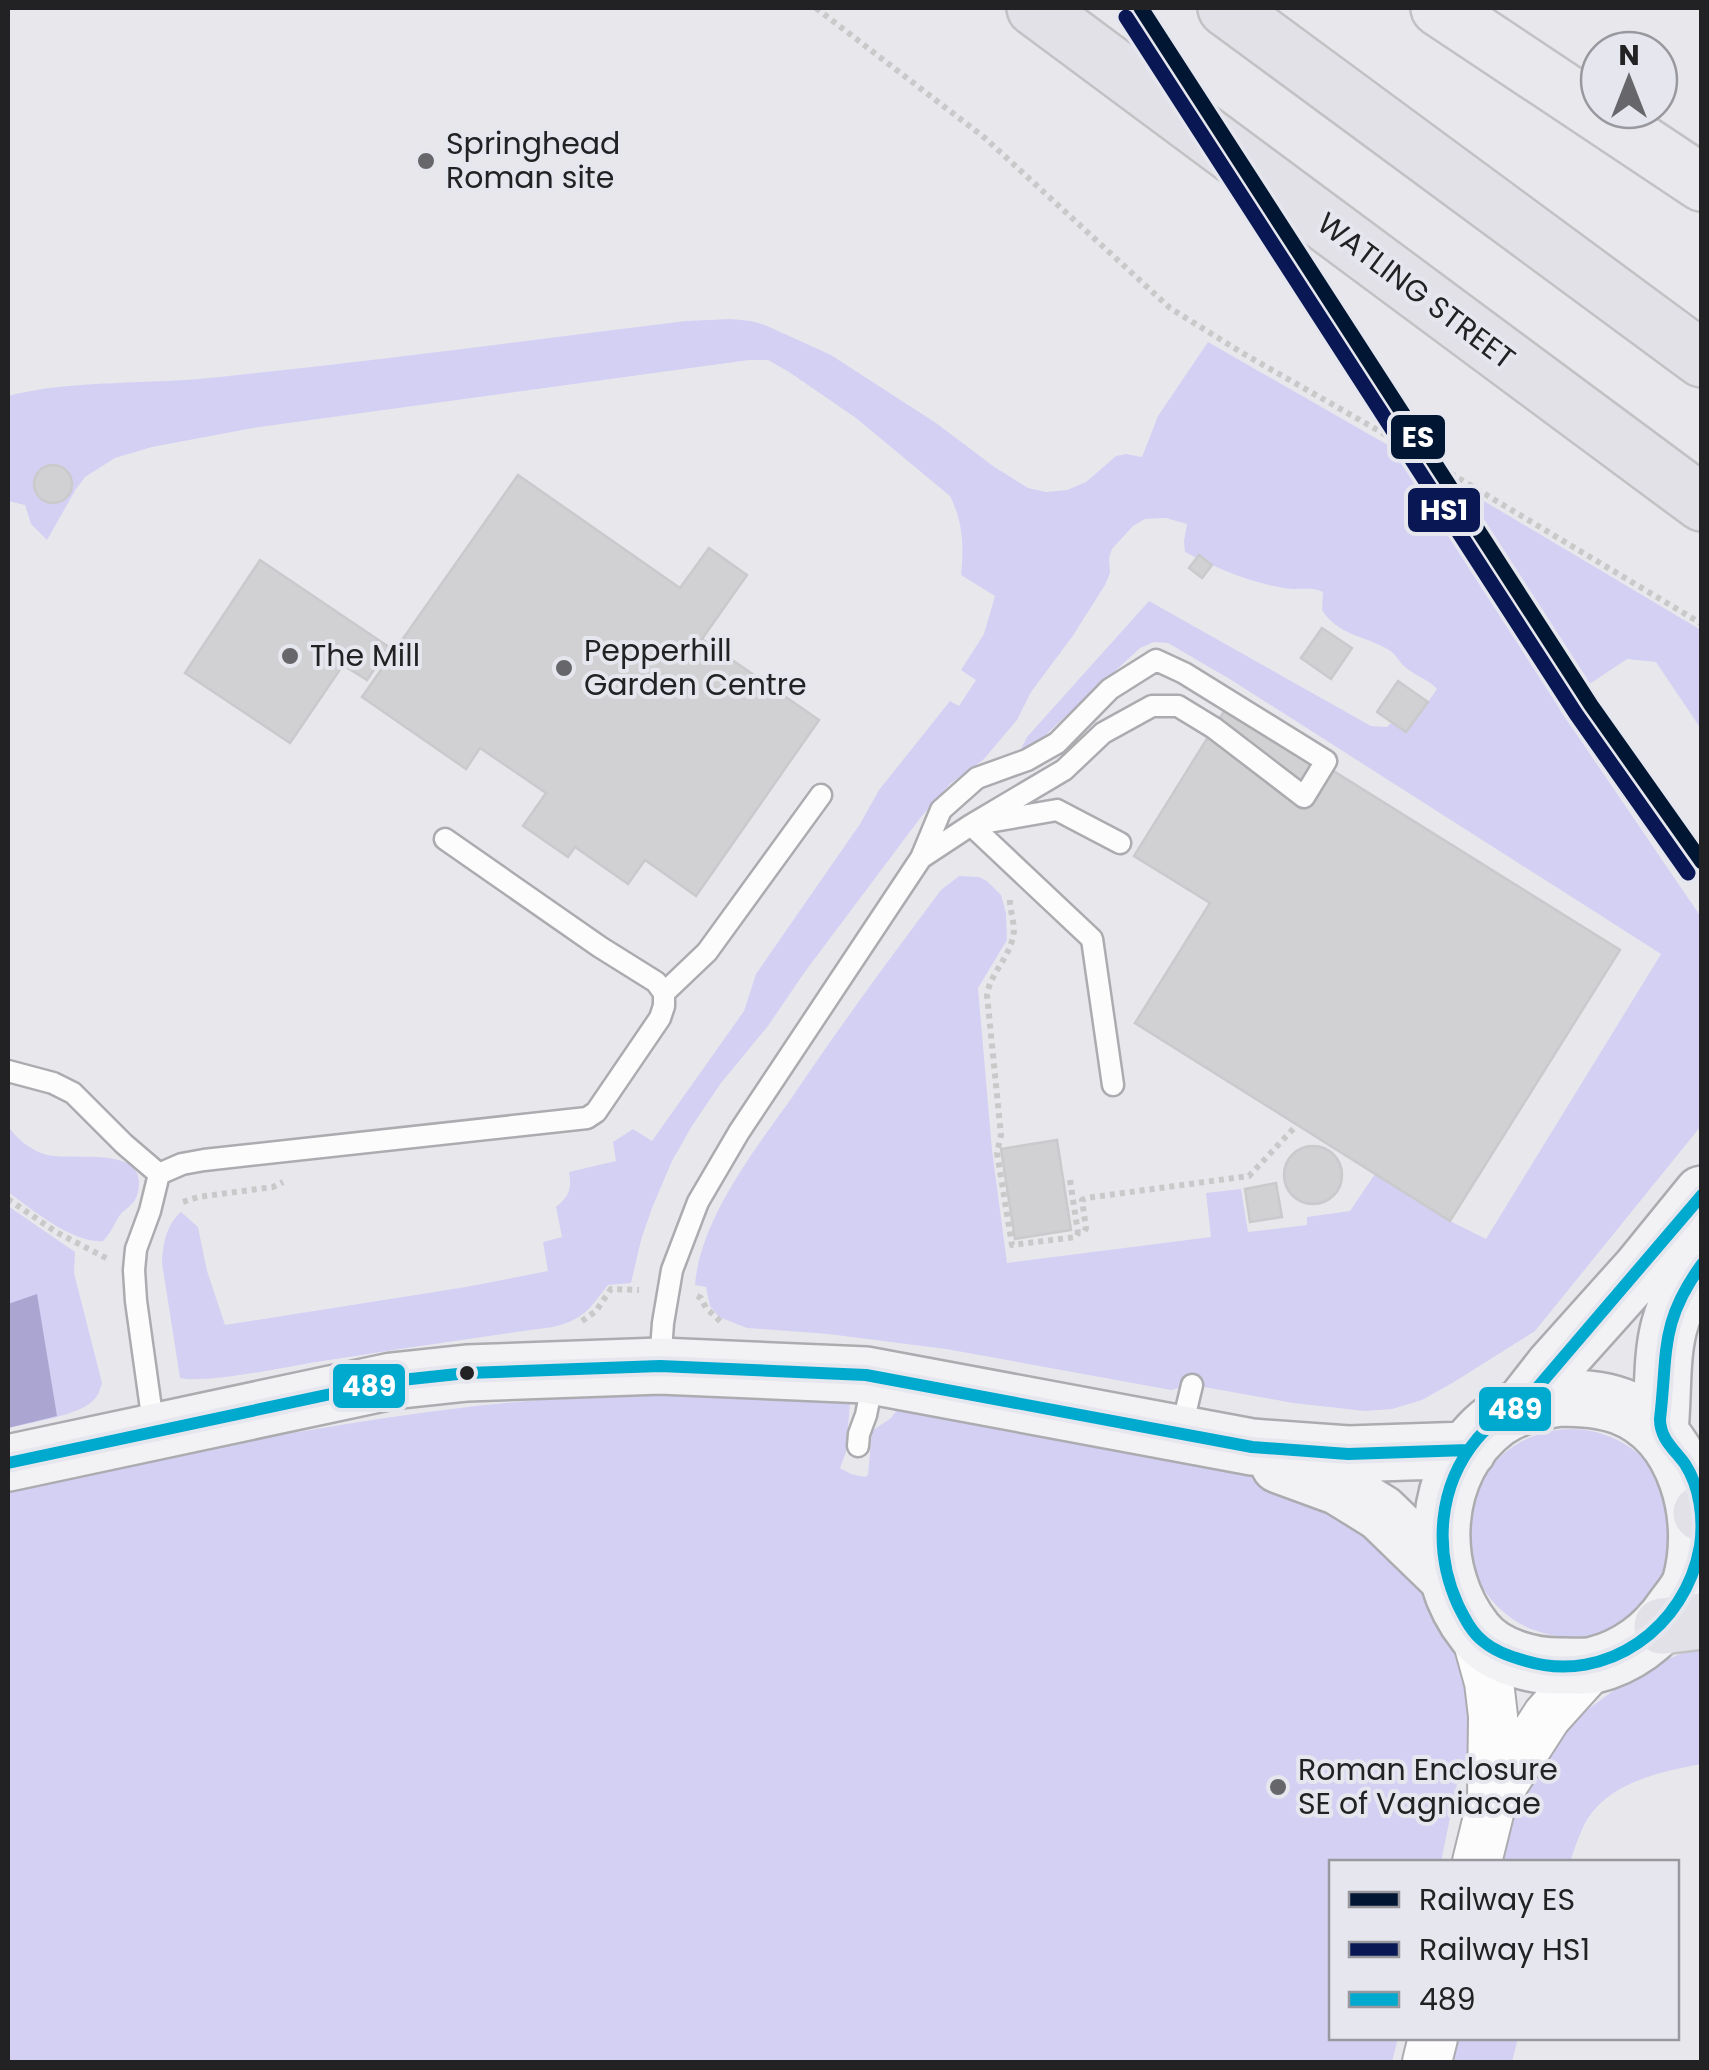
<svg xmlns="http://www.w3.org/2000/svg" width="1709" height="2070" viewBox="0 0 1709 2070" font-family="Poppins,sans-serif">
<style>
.green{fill:#d3d0f4}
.water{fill:#aaa6d1}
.building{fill:#d1d1d4;stroke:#cacacd;stroke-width:2.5}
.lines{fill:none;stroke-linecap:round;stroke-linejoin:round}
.service-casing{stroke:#acacb0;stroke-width:25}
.tertiary-casing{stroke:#acacb0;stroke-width:52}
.secondary-casing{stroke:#acacb0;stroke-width:60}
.primary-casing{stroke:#c2c2c4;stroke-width:60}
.trunk-casing{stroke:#c2c2c4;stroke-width:60}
.path{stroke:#c9c9ca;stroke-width:6;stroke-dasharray:5 5;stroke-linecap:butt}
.service{stroke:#fcfcfc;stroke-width:20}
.tertiary{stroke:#fcfcfc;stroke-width:48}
.secondary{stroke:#f2f2f4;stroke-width:55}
.primary{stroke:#e8e8ed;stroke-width:55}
.trunk{stroke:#e2e1e8;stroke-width:55}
.bus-1-casing{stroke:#e6e6ee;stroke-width:20}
.bus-1{stroke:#00a9ce;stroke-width:12}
.rail-1-casing{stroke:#e6e6ee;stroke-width:22}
.rail-2-casing{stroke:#e6e6ee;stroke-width:22}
.rail-1{stroke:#011633;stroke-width:15}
.rail-2{stroke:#091855;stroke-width:15}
.poi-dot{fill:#67676b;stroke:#e6e6ee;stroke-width:4}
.bus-dot{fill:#222225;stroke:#e6e6ee;stroke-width:4}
.labels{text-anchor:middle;stroke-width:8;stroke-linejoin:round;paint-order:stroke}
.poi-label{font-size:30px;fill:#222225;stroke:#e6e6ee;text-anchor:start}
.street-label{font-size:30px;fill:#222225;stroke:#e6e6ee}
.line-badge{stroke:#e6e6ee;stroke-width:4}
.badge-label{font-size:28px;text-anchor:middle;font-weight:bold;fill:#fff}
</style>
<rect width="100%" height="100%" fill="#e8e8ec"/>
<!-- green -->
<path class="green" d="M731 319 751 321 765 325 831 355 936 423 993 466 1028 488 1046 492 1067 490 1086 482 1116 456 1126 454 1142 457 1158 416 1208 342 1435 472 1701 630V729L1656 662 1627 659 1564 701 1560 710 1701 917V1126L1535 1331 1454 1382 1422 1400 1392 1409 1365 1411 1293 1403 1182 1383 1179 1388 1171 1390 946 1349 828 1334 747 1328 719 1317 710 1306 706 1287 695 1285C700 1219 756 1148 793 1096 840 1026 890 958 941 890L959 876 979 877 987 881 1001 895 1006 913 1007 940 978 988 992 1150 1007 1263 1211 1237 1206 1193 1241 1189 1248 1232 1307 1225V1217L1350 1211 1375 1174 1450 1221 1486 1239 1661 954 1233 681 1168 643 1154 642 1140 648 1041 739 1020 751 1027 737 1149 601 1371 726 1387 727 1392 722 1407 732 1437 689C1428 679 1415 676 1405 667 1399 662 1396 654 1389 650 1366 636 1337 635 1322 610L1323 592C1309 586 1298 591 1284 588 1248 582 1216 568 1185 552L1184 541 1187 524 1166 518 1145 519 1133 526 1112 549 1109 558 1110 573 1105 585 1072 637 1031 692 1017 720 983 760 950 784 921 817 804 973 768 1026 721 1083 692 1126 672 1161 652 1208 641 1240 631 1283 608 1285C589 1309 585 1319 553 1327 472 1338 391 1350 310 1363 281 1368 204 1384 180 1378L162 1263C163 1244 166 1225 181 1212L198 1227 207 1271 225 1325 466 1287 548 1271 543 1242 562 1237 556 1207C569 1196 572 1190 569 1172L616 1161 613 1142 633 1129 652 1141 744 1011 756 974 860 824 879 790 950 701 959 706 976 680 961 670 984 634 995 596 961 575C964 545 963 522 950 496L856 418 789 372 768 360H749L253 428 152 447 115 458 85 477 76 489 47 540 31 524 25 505 8 501V396C72 379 151 385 219 377 375 361 530 340 686 321Z
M8 1126C17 1139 29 1149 44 1154 68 1162 140 1145 139 1183 139 1187 138 1194 136 1198 133 1205 125 1209 120 1215 114 1224 111 1233 103 1241 74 1244 31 1209 8 1192Z
M8 1206 75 1252 74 1273 102 1383C100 1391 97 1399 89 1404 73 1416 29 1423 8 1428Z
M643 1394 714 1395 850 1403 846 1452 840 1468 851 1474 865 1477 868 1475 872 1431 891 1418 899 1407 1225 1461 1311 1490 1409 1571 1430 1603 1466 1673 1474 1771 1460 1769 1441 1862H1332V2038H1398L1392 2062H8V1490C218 1446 428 1400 643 1394Z
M1467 1533a104 104 0 1 1 208 0a104 104 0 1 1-208 0Z
M1701 1646V1764C1661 1772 1613 1781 1588 1818 1580 1831 1575 1848 1570 1862H1494L1505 1824 1567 1725 1629 1679 1655 1664Z
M1454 2038H1518L1512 2062H1449Z"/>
<!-- water -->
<path class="water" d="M37 1294 57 1416 8 1428V1304Z"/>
<!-- building -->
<path class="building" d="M34 484a19 19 0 1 1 38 0a19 19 0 1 1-38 0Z
M518 475 680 588 709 548 747 575 702 639 819 720 696 896 645 860 628 884 575 847 568 857 523 826 546 793 480 748 466 769 362 697Z
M1199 555 1212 565 1202 578 1189 568Z
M260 560 389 647 367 680 343 665 290 743 185 673Z
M1322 628 1352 648 1331 679 1301 658Z
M1398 681 1428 702 1406 732 1377 712Z
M1228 705 1620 950 1450 1221 1135 1023 1210 903 1134 856Z
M1057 1140 1071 1230 1015 1239 1001 1149Z
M1284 1175a29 29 0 1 1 58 0a29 29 0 1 1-58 0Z
M1276 1183 1282 1217 1250 1222 1245 1189Z"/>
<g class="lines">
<!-- service casing -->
<g class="service-casing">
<path id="service" d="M921 858 941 810 977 778 1027 760 1057 743 1110 689 1156 660 1184 673 1326 761 1304 797 1214 728 1178 706H1152L1103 733 1064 770 971 825 1092 939 1113 1085
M664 993 707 952 821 795
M8 1071 53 1083 73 1093 124 1144 159 1174
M660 1364 663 1323 672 1270 698 1202 739 1132 921 858 971 825 1057 810 1120 843
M154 1430 136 1301 134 1270 136 1249 150 1211 159 1174 182 1164 204 1160 587 1118 596 1112 660 1018 664 1006V993L656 982 600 947 445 839
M1181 1431 1192 1385
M858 1446 859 1434 866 1415 873 1380"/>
</g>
<!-- tertiary casing -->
<g class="tertiary-casing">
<path id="tertiary" d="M1476 1635 1489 1682 1493 1716 1492 1801 1477 1862
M1492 1801 1547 1716 1593 1665
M1427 2062 1433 2038"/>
</g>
<!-- secondary casing -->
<g class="secondary-casing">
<path id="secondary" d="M1560 1398C1581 1398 1600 1399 1620 1406 1687 1431 1709 1520 1690 1584 1686 1593 1679 1601 1673 1609 1655 1636 1627 1657 1594 1665 1585 1667 1574 1666 1564 1666 1534 1667 1494 1657 1475 1632 1426 1571 1430 1469 1496 1420 1514 1407 1538 1401 1560 1398Z
M1522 1407 1554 1366 1641 1269 1702 1194
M1660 1432C1666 1361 1655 1324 1702 1263
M8 1463 392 1381 467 1373 660 1366 866 1375 1252 1447 1348 1454 1468 1450
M1279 1465 1339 1487 1381 1513 1448 1578"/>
</g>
<!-- primary casing -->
<g class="primary-casing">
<path id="primary" d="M1439 8 1702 183"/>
</g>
<!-- trunk casing -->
<g class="trunk-casing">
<path id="trunk" d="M1035 8 1702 503
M1226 8 1702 359
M1701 1513H1702
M1662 1626 1702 1621"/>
</g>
<!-- path -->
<path class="path" d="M816 8 985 138 1170 308 1244 354 1388 436 1702 624
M1010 900C1010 913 1017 927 1012 941 1006 961 990 975 987 995L1001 1135 997 1153 1012 1245 1076 1237 1078 1233 1084 1232 1086 1228 1082 1200 1086 1198 1249 1176 1295 1127
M1070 1180 1078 1233
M8 1199 56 1232 108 1259
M183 1202 198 1197 273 1187 283 1182
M697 1296 701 1298 706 1308 721 1322
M582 1321 596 1311 611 1289 639 1290"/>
<!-- service -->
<use href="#service" class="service"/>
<!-- tertiary -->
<use href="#tertiary" class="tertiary"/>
<!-- secondary -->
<use href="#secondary" class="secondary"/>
<!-- primary -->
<use href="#primary" class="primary"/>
<!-- trunk -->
<use href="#trunk" class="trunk"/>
<!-- bus-1 casing -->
<g class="bus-1-casing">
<path id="bus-1" d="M1702 1195 1525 1402C1509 1416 1490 1422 1477 1439 1438 1486 1433 1550 1458 1605 1465 1619 1472 1633 1484 1642 1496 1652 1511 1657 1526 1661 1607 1685 1686 1627 1700 1546 1704 1519 1700 1487 1685 1464 1674 1449 1660 1439 1660 1419 1668 1352 1659 1323 1702 1264
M8 1463 392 1381 467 1373 660 1366 866 1375 1252 1447 1348 1454 1468 1450"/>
</g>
<!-- bus-1 -->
<use href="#bus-1" class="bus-1"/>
<!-- rail-1 casing -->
<g class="rail-1-casing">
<path id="rail-1" d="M1141 8 1591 705 1702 862"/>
</g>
<!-- rail-2 casing -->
<g class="rail-2-casing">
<path id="rail-2" d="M1126 17 1576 714 1688 873"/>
</g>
<!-- rail-1 -->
<use href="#rail-1" class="rail-1"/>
<!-- rail-2 -->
<use href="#rail-2" class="rail-2"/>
</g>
<!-- markers -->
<g class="poi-dot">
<circle cx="426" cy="161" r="10"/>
<circle cx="290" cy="656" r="10"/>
<circle cx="564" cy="668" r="10"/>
<circle cx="1278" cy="1787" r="10"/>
</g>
<circle class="bus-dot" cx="467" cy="1373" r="9"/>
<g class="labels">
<!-- poi labels -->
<g class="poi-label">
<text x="446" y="154">Springhead<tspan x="446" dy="34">Roman site</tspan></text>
<text x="584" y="661">Pepperhill<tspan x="584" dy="34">Garden Centre</tspan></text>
<text x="310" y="666">The Mill</text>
<text x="1298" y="1780">Roman Enclosure<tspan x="1298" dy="34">SE of Vagniacae</tspan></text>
</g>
<!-- street labels -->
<g class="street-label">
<text transform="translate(1416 291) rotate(37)" y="10">WATLING STREET</text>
</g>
</g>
<g class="line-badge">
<rect x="1389" y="413" width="58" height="48" rx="10" fill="#011633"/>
<rect x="1406" y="486" width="76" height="48" rx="10" fill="#091855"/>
<rect x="331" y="1362" width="76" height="48" rx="10" fill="#00a9ce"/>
<rect x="1477" y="1385" width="76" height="48" rx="10" fill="#00a9ce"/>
</g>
<g class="badge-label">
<text x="1418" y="447">ES</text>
<text x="1444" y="520">HS1</text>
<text x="369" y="1396">489</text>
<text x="1515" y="1419">489</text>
</g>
<!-- border -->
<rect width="1709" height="2070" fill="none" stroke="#222225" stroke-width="20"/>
<!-- legend -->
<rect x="1329" y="1860" width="350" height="180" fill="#e6e6ee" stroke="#98989e" stroke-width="2.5"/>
<rect x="1349" y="1892" width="50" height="15" fill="#011633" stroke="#98989e" stroke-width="2.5"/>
<text x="1419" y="1910" font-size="30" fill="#222225">Railway ES</text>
<rect x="1349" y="1942" width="50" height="15" fill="#091855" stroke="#98989e" stroke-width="2.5"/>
<text x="1419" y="1960" font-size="30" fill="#222225">Railway HS1</text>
<rect x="1349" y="1992" width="50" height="15" fill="#00a9ce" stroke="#98989e" stroke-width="2.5"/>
<text x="1419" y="2010" font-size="30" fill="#222225">489</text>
<!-- north arrow -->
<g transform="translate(1629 80)"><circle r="48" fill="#e6e6ee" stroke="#98989e" stroke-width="2.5"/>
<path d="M0-8L18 38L0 25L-18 38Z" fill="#67676b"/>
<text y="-15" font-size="28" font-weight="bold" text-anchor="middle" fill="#222225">N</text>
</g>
</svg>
